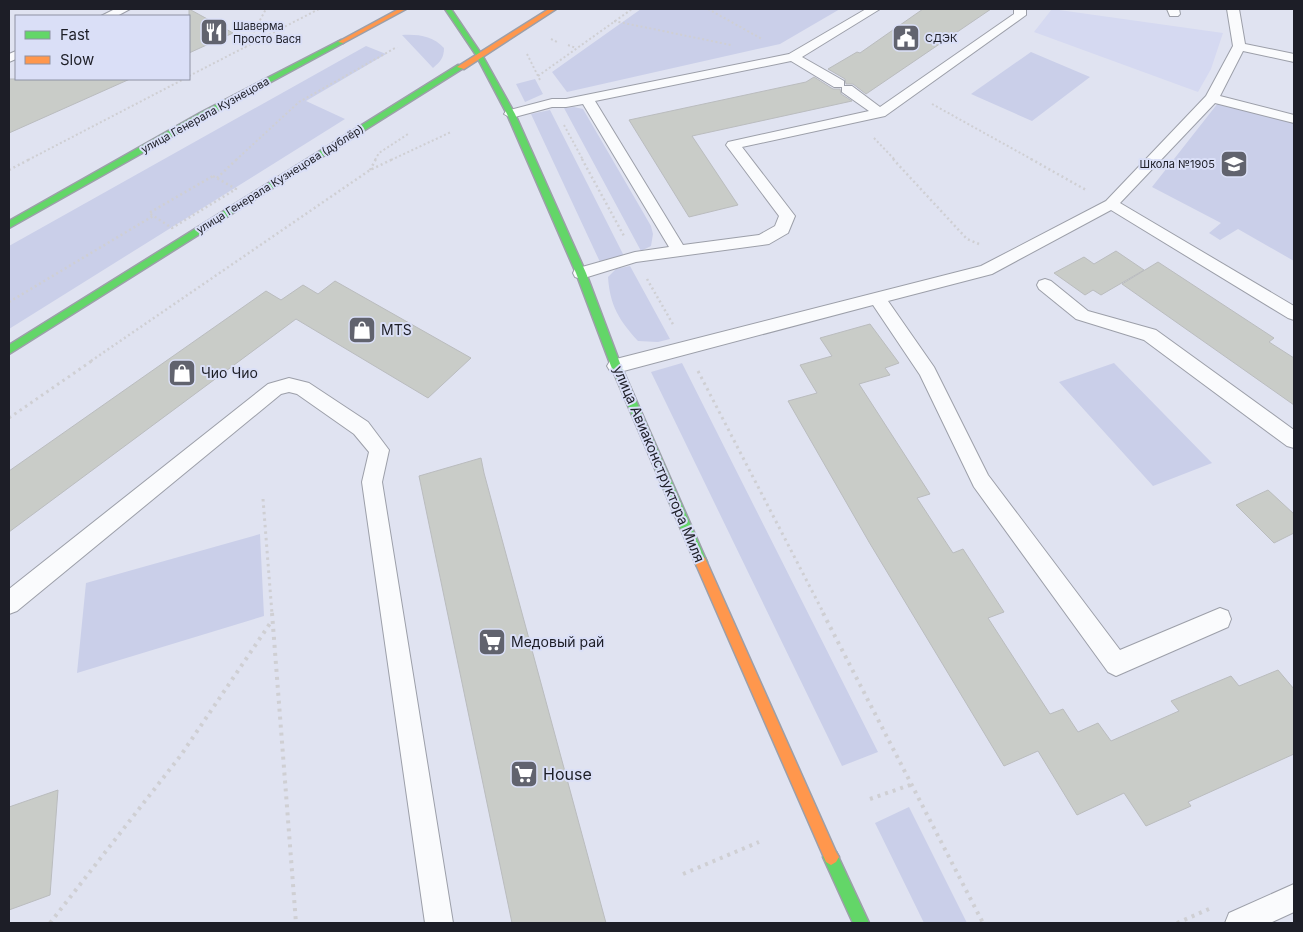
<svg xmlns="http://www.w3.org/2000/svg" width="1303" height="932" viewBox="0 0 1303 932" font-family="Inter,sans-serif">
<style>
.built{fill:#d5d9f1}
.green{fill:#cacfe9}
.building{fill:#c9ccc8;stroke:#babcbe}
.lines{fill:none;stroke-linecap:round;stroke-linejoin:round}
.lane-casing{stroke:#9c9fa9;stroke-width:2}
.fast-casing{stroke:#9c9fa9;stroke-width:3}
.slow-casing{stroke:#9c9fa9;stroke-width:3}
.path-far3{stroke:#cfcfd3;stroke-width:2;stroke-dasharray:2 2.5;stroke-linecap:butt}
.path-far2{stroke:#cfcfd3;stroke-width:2.5;stroke-dasharray:2 3;stroke-linecap:butt}
.path-far1{stroke:#cfcfd3;stroke-width:3;stroke-dasharray:2.5 4;stroke-linecap:butt}
.path{stroke:#cfcfd3;stroke-width:4;stroke-dasharray:3 5;stroke-linecap:butt}
.lane{fill:#fafbfd;fill-rule:evenodd}
.fast{fill:#63d668;fill-rule:evenodd}
.slow{fill:#ff974d;fill-rule:evenodd}
.labels{text-anchor:middle;stroke-width:4;stroke-linejoin:round;paint-order:stroke}
.far-poi-label{font-size:11px;fill:#1d1e27;stroke:#dadff7;text-anchor:start}
.far-street-label{font-size:11px;fill:#1d1e27;stroke:#dadff7}
.poi-label{font-size:14px;fill:#1d1e27;stroke:#dadff7;text-anchor:start}
.street-label{font-size:14px;fill:#1d1e27;stroke:#dadff7}
.near-poi-label{font-size:16px;fill:#1d1e27;stroke:#dadff7;text-anchor:start}
</style>
<rect width="100%" height="100%" fill="#e0e3f1"/>
<!-- built -->
<path class="built" d="M1052 9 1223 33 1211 69 1198 92 1034 32Z"/>
<!-- green -->
<path class="green" d="M641 9H840L780 44 567 92 552 72Z
M402 35C418 34 433 36 444 48 444 58 440 62 433 68Z
M366 46 386 54 306 101 345 119 9 329V246Z
M1031 52 1090 77 1032 121 971 94Z
M535 79 543 94 525 102 516 84Z
M1218 103 1294 122V261L1238 229 1220 240 1209 233 1221 223 1152 187Z
M574 107 583 109 651 226 653 234 651 246 641 251 564 108Z
M550 110 624 256 600 262 531 114Z
M630 266 670 339 658 342 638 341C619 320 610 306 608 277L616 269Z
M682 363 878 752 842 766 651 372Z
M1114 363 1212 463 1153 486 1059 382Z
M260 534 264 616 77 673 86 583Z
M909 807 967 923H924L875 823Z"/>
<!-- building -->
<path class="building" d="M189 9 233 33 189 53Z
M923 9H991L866 94 853 84H846L845 79 828 69 857 52 860 53Z
M814 77 833 89H840L841 94 852 101 692 136 738 205 689 217 629 120 806 82Z
M9 79H130L9 133Z
M1116 251 1144 270 1101 295 1093 290 1085 295 1054 273 1084 257 1094 264Z
M1158 262 1274 338 1269 342 1294 358V405L1122 284Z
M335 281 471 358 428 398 296 319 9 532V471L266 291 281 300 303 285 318 294Z
M870 324 899 363 885 368 890 375 859 384 930 494 917 498 953 553 963 549 1004 612 988 618 1050 714 1063 709 1078 732 1098 723 1111 741 1179 711 1171 701 1231 676 1239 686 1278 670 1294 689V754L1188 802 1191 806 1146 826 1124 793 1077 815 1038 751 1004 766 869 542 788 401 817 393 800 365 832 356 820 338Z
M481 458 484 473 606 923H512L419 476Z
M1268 490 1294 514V533L1274 543 1236 505Z
M58 790 50 895 9 910V807Z"/>
<g class="lines">
<!-- lane casing -->
<g class="lane-casing">
<path id="lane" d="M115 9H130L117 16H101Z
M866 9H880L802 57 844 81V86H852L880 107 1014 14V9H1026V15L885 116 742 147 795 216 788 233 769 244 636 262 581 279 575 277 573 273 575 269 635 252 669 247 583 104 566 107H552L511 118 504 114 506 111 552 99H566L789 54ZM791 61 834 87H842V92L869 111 728 142 726 145 779 216 775 226 759 235 683 245 595 101Z
M1167 9H1179L1180 14 1178 16H1170Z
M1227 9H1239L1245 44 1294 54V62L1243 51 1220 96 1294 115V123L1215 103 1120 203 1294 306V320L1288 318 1111 210 992 274 888 301 934 367 988 475 1120 650 1220 608 1228 611 1231 619 1228 627 1116 676 1108 672 974 487 920 375 873 305 616 373 610 371 607 366 610 361 616 359 981 266 1106 201 1206 96 1233 46Z
M16 51V59L9 62V54Z
M1045 279 1051 281 1088 311 1156 330 1294 430V448L1287 446 1144 340 1076 319 1039 289 1037 285 1039 281Z
M289 378 309 383 368 422 389 450 382 482 453 923H425L362 482 369 452 354 434 297 394 289 392 281 394 17 611 9 614V589L268 384Z
M1294 884V912L1270 923H1225L1229 913Z"/>
</g>
<!-- fast casing -->
<g class="fast-casing">
<path id="fast" d="M445 9H451L482 55 515 114 586 273 621 366 707 562 705 566 701 568 697 566 695 562 611 366 576 273 507 114 476 55Z
M341 40 344 42 343 43 206 117 9 228V221L200 113Z
M458 65 465 67 9 354V345Z
M831 849 836 852 869 923H853L823 857 826 852Z"/>
</g>
<!-- slow casing -->
<g class="slow-casing">
<path id="slow" d="M399 9H406L343 43 338 42Z
M549 9H556L464 69 457 67Z
M701 556 705 558 836 852 839 857 836 862 831 865 826 862 695 562 697 558Z"/>
</g>
<!-- path-far3 -->
<path class="path-far3" d="M708 9 762 39
M614 21 731 45
M551 39 557 42
M568 45 576 48
M245 48 266 9
M527 54 541 82
M189 76 319 9
M538 76 632 9
M932 104 1033 160
M564 125 583 160
M874 138 895 160
M28 160 184 79
M236 160 299 102 397 47
M375 160 379 153 408 134
M391 160 451 132"/>
<!-- path-far2 -->
<path class="path-far2" d="M582 159 624 236
M893 159 967 239 979 244
M1031 159 1086 190
M9 170 30 159
M370 170 376 159
M213 176 236 189 172 228 149 213Z
M217 178 237 159
M647 279 674 326
M9 302 153 216
M91 361 370 170 393 159"/>
<!-- path-far1 -->
<path class="path-far1" d="M698 371 824 614
M9 418 93 360
M263 499 272 614"/>
<!-- path -->
<path class="path" d="M272 613 296 923
M823 613 983 923
M870 799 910 785
M683 874 759 842
M50 923 181 755 271 622
M1177 923 1209 909"/>
<!-- lane -->
<use href="#lane" class="lane"/>
<!-- fast -->
<use href="#fast" class="fast"/>
<!-- slow -->
<use href="#slow" class="slow"/>
</g>
<!-- icons -->
<defs>
<g id="restaurant-square" transform="scale(1.4375)"><rect x="-9" y="-9" width="18" height="18" rx="4" fill="#61636e" stroke="#dadff7"/><path d="M-5-6h1v4h1v-4h1v4h1v-4h1v5L-1.5 .5V6h-2V.5L-5-1ZM5-6V6H3V1.5H1.5Q1.5-4 5-6Z" fill="#fff"/></g>
<g id="civic-square" transform="scale(1.4375)"><rect x="-9" y="-9" width="18" height="18" rx="4" fill="#61636e" stroke="#dadff7"/><path d="M-.6-6.5H3V-4.5H.6V-3L4-1V1h2V6H-6V1h2V-1L-.6-3ZM-1.2 2.5V6h2.4V2.5Z" fill="#fff"/></g>
<g id="school-square" transform="scale(1.4375)"><rect x="-9" y="-9" width="18" height="18" rx="4" fill="#61636e" stroke="#dadff7"/><path d="M0-5L7-2L0 1L-7-2ZM-4 1L0 2.5L4 1V4Q0 6-4 4Z" fill="#fff"/></g>
<g id="shop-square" transform="scale(1.4375)"><rect x="-9" y="-9" width="18" height="18" rx="4" fill="#61636e" stroke="#dadff7"/><path d="M-5-2.5h2.3a2.7 3.5 0 0 1 5.4 0H5L5.5 6h-11ZM-1.5-2.5h3a1.5 2.3 0 0 0-3 0Z" fill="#fff"/></g>
<g id="supermarket-square" transform="scale(1.4375)"><rect x="-9" y="-9" width="18" height="18" rx="4" fill="#61636e" stroke="#dadff7"/><path d="M-6-5.5h2.5l.6 2H6L4.5 2H-2.5L-4.4-4H-6ZM-1.5 3.2a1.3 1.3 0 1 0 .1 0ZM3 3.2a1.3 1.3 0 1 0 .1 0Z" fill="#fff"/></g>
</defs>
<g fill-rule="evenodd">
<use href="#restaurant-square" x="214" y="32"/>
<use href="#civic-square" x="906" y="38"/>
<use href="#school-square" x="1234" y="164"/>
<use href="#shop-square" x="362" y="330"/>
<use href="#shop-square" x="182" y="373"/>
<use href="#supermarket-square" x="492" y="642"/>
<use href="#supermarket-square" x="524" y="774"/>
</g>
<g class="labels">
<!-- far-poi labels -->
<g class="far-poi-label">
<text x="233" y="30">Шаверма<tspan x="233" dy="13">Просто Вася</tspan></text>
<text x="925" y="42">СДЭК</text>
<text x="1215" y="168" text-anchor="end">Школа №1905</text>
</g>
<!-- far-street labels -->
<g class="far-street-label">
<text transform="translate(205 115) rotate(-29)" y="4">улица Генерала Кузнецова</text>
<text transform="translate(280 179) rotate(-32)" y="4">улица Генерала Кузнецова (дублёр)</text>
</g>
<!-- poi labels -->
<g class="poi-label">
<text x="381" y="335">MTS</text>
<text x="201" y="378">Чио Чио</text>
<text x="511" y="647">Медовый рай</text>
</g>
<!-- street labels -->
<g class="street-label">
<text transform="translate(659 464) rotate(67)" y="5">улица Авиаконструктора Миля</text>
</g>
<!-- near-poi labels -->
<g class="near-poi-label">
<text x="543" y="780">House</text>
</g>
</g>
<!-- border -->
<rect width="1303" height="932" fill="none" stroke="#1d1e27" stroke-width="20"/>
<!-- legend -->
<rect x="15" y="15" width="175" height="65" fill="#dadff7" stroke="#8e92a4"/>
<rect x="25" y="31" width="25" height="8" fill="#63d668" stroke="#8e92a4"/>
<text x="60" y="40" font-size="15" fill="#1d1e27">Fast</text>
<rect x="25" y="56" width="25" height="8" fill="#ff974d" stroke="#8e92a4"/>
<text x="60" y="65" font-size="15" fill="#1d1e27">Slow</text>
</svg>
